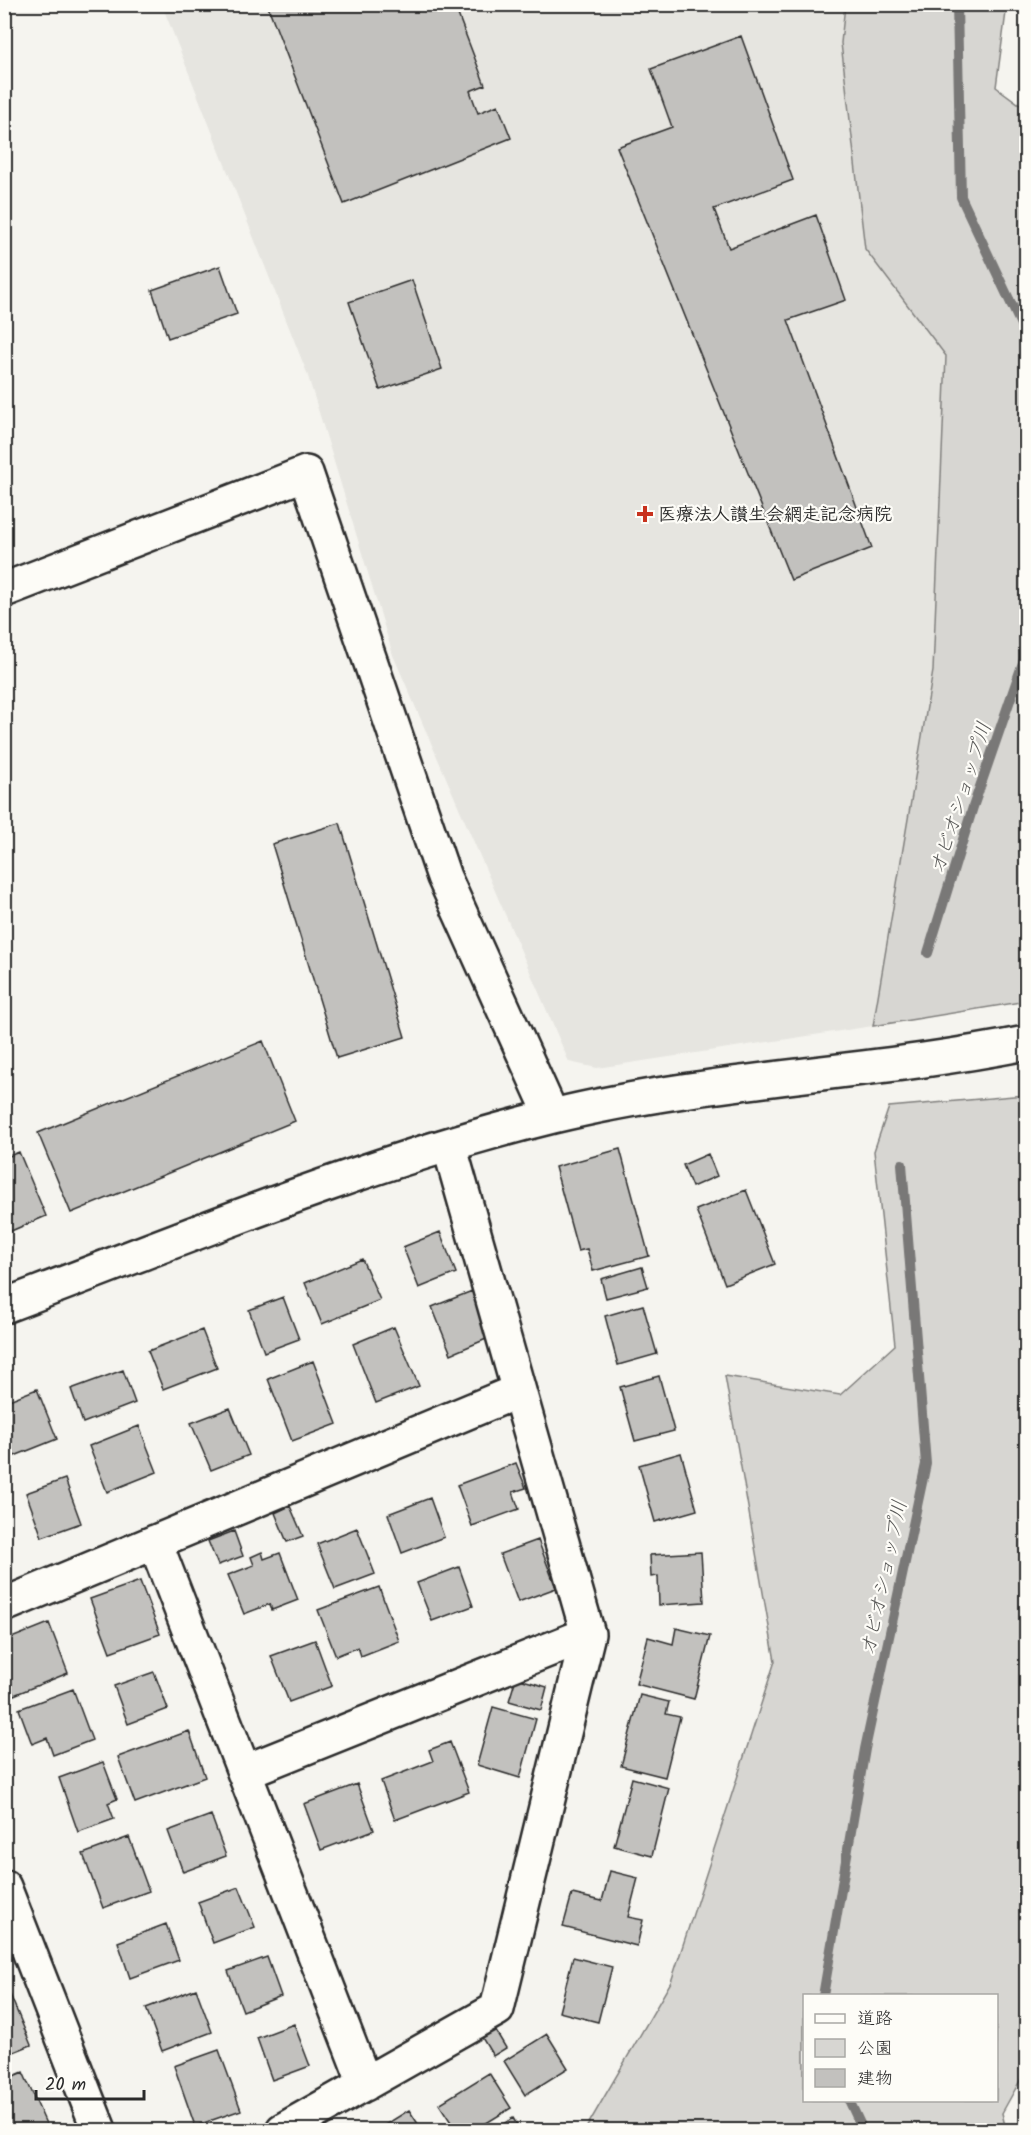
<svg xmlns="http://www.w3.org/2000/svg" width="1031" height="2135" viewBox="0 0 1031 2135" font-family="Kalam,'Klee One',sans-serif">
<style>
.built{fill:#e6e5e0}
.green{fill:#d7d6d2;stroke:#81807e;stroke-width:1.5;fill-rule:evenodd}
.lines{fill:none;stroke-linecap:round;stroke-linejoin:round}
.stream{stroke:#797877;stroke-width:10}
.building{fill:#c2c1be;stroke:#2b2b2b;stroke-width:1.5}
.minor-casing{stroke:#2b2b2b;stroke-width:38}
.minor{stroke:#fdfcf7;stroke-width:33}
.poi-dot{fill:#c8321e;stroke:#fdfcf7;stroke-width:2}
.labels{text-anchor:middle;stroke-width:4.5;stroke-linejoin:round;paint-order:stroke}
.poi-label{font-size:18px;font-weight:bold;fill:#2b2b2b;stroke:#fdfcf7;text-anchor:start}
.water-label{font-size:20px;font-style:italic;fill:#585857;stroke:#fdfcf7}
</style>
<rect width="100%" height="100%" fill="#f5f4ef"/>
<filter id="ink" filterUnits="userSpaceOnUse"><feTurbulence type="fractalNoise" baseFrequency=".0167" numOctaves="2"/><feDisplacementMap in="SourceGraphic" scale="12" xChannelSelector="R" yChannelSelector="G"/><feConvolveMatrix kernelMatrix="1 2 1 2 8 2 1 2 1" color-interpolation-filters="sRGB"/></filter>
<g filter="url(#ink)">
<!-- built -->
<path class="built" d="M162 5H845L841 43 865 249 946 355 933 671 873 1026 597 1068 569 1062 393 655 307 373Z"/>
<!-- green -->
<path class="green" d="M845 5H1007L996 87 1026 109V1001L873 1026 933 671 946 356 865 249 841 43Z
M1026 1095V2070L1002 2113 1006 2130H585L671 1982 775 1661 725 1376 840 1395 895 1345 874 1151 889 1107ZM804 1996H996V2100H804Z"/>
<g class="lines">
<!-- stream -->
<path class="stream" d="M957 4 961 197 1026 335
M928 953 973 807 1026 654
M823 1996 865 1749 926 1464 902 1164
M849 2100 863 2130"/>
</g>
<!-- building -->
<path class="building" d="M267 4H454L485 85 470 91 478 113 498 105 511 138 344 204Z
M741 36 793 180 714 209 729 248 816 215 846 300 788 320 872 548 791 580 617 147 672 127 651 69Z
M220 266 237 314 168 338 152 290Z
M412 280 442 369 380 390 349 302Z
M340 823 405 1037 337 1058 272 844Z
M263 1041 295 1121 71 1213 38 1133Z
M620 1149 649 1256 593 1271 587 1249 578 1251 555 1167Z
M19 1152 46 1216 4 1234V1158Z
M708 1154 717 1176 692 1187 683 1165Z
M746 1190 775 1264 725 1284 696 1210Z
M440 1232 456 1273 419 1288 403 1247Z
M362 1259 380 1300 322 1324 305 1283Z
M642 1267 648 1287 606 1298 601 1279Z
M472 1291 491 1337 451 1354 432 1307Z
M283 1297 299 1339 264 1352 249 1310Z
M643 1305 657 1354 618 1365 605 1316Z
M394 1327 419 1386 376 1403 353 1344Z
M202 1330 217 1368 163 1389 148 1351Z
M313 1361 337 1424 292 1441 268 1379Z
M123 1370 135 1403 83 1423 71 1389Z
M659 1376 674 1431 635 1441 620 1387Z
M37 1389 57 1439 12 1457 4 1439V1402Z
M230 1408 249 1455 211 1470 191 1423Z
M139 1426 157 1472 107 1492 89 1446Z
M681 1453 697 1510 655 1522 639 1465Z
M516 1463 526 1488 513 1492 519 1509 472 1526 457 1485Z
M65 1479 81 1523 42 1537 26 1493Z
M430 1498 444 1537 402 1553 388 1514Z
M290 1506 303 1536 287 1542 275 1513Z
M357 1528 375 1574 335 1589 317 1544Z
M234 1531 243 1556 218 1565 208 1541Z
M538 1540 556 1588 518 1602 500 1554Z
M262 1552 264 1559 280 1553 298 1600 272 1610 270 1604 244 1614 228 1575 254 1565 251 1557Z
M701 1552 704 1602 659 1605 658 1576 651 1577 650 1555Z
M459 1567 473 1606 432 1621 417 1583Z
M140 1581 160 1634 110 1652 90 1599Z
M379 1587 399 1641 361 1656 358 1647 336 1656 318 1610Z
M49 1623 68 1673 14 1695 4 1673V1641Z
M676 1628 710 1636 694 1699 636 1684 648 1637 673 1644Z
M315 1640 332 1686 289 1702 271 1656Z
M154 1672 168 1709 128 1724 114 1686Z
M516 1678 547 1687 541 1710 509 1701Z
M73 1689 92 1740 53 1755 47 1738 32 1744 19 1709Z
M640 1695 669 1702 666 1714 680 1717 665 1777 621 1766Z
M493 1707 536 1719 520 1778 477 1765Z
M189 1731 205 1777 135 1803 118 1757Z
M450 1742 469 1792 395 1820 381 1781 433 1761 429 1750Z
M103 1762 117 1799 108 1803 114 1819 78 1832 59 1778Z
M632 1778 669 1788 652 1856 614 1846Z
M357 1784 374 1830 321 1850 304 1804Z
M211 1815 226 1856 183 1872 168 1831Z
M129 1837 149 1891 103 1908 83 1854Z
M610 1871 638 1878 628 1917 643 1920 637 1946 563 1927 572 1894 602 1901Z
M239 1887 255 1927 213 1943 198 1902Z
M166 1924 179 1960 130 1978 118 1942Z
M4 1930 16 1954 4 1959Z
M267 1957 281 1996 243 2011 228 1971Z
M573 1957 612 1967 598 2022 559 2012Z
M196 1989 212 2032 162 2051 146 2008Z
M9 1992 31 2045 4 2056V1994Z
M294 2024 310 2066 272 2080 257 2038Z
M494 2028 506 2048 493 2056 481 2036Z
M547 2034 568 2068 525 2095 504 2061Z
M219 2050 241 2110 195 2126 174 2066Z
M23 2072 47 2126 37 2130H4V2080Z
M489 2073 511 2108 475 2130H456L439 2104Z
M409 2110 422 2130H377Z
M513 2118 520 2130H493Z"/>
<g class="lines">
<!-- minor casing -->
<g class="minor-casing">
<path id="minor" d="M4 590 306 473 444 877 552 1116
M4 1306C185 1238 365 1162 553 1116 709 1078 870 1074 1026 1043
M155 1542 365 2084
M4 1605 518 1391
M244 1772 588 1634
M4 1887 99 2130
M283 2130 497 2009 588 1634 449 1145"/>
</g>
<!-- minor -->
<use href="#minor" class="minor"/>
</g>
</g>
<!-- markers -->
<path class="poi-dot" d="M642 505h6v6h6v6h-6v6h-6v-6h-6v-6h6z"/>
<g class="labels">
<!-- poi labels -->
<g class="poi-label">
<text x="658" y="520">医療法人讃生会網走記念病院</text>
</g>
<!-- water labels -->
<g class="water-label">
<text transform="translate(960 798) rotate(-72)" y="7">オビオショップ川</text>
<text transform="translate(883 1578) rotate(-78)" y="7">オビオショップ川</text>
</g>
</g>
<!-- margin -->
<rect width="1031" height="2135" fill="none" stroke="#fdfcf7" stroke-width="24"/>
<rect x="12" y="12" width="1007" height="2111" fill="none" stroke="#2b2b2b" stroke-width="2" filter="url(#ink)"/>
<!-- legend -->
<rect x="803" y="1994" width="195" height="108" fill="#fdfcf7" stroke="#a9a8a5" stroke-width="1.5"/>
<rect x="815" y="2014" width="30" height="9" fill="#fdfcf7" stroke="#a9a8a5" stroke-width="1.5"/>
<text x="857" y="2024" font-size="18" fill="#2b2b2b">道路</text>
<rect x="815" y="2039" width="30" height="18" fill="#d7d6d2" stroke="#a9a8a5" stroke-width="1.5"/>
<text x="857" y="2054" font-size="18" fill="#2b2b2b">公園</text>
<rect x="815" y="2069" width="30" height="18" fill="#c2c1be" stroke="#a9a8a5" stroke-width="1.5"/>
<text x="857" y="2084" font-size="18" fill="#2b2b2b">建物</text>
<!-- scale -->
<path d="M36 2090v9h108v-9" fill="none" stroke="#2b2b2b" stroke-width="3"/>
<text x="45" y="2090" font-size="18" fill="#2b2b2b" stroke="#fdfcf7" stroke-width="4.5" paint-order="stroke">20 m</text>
</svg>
